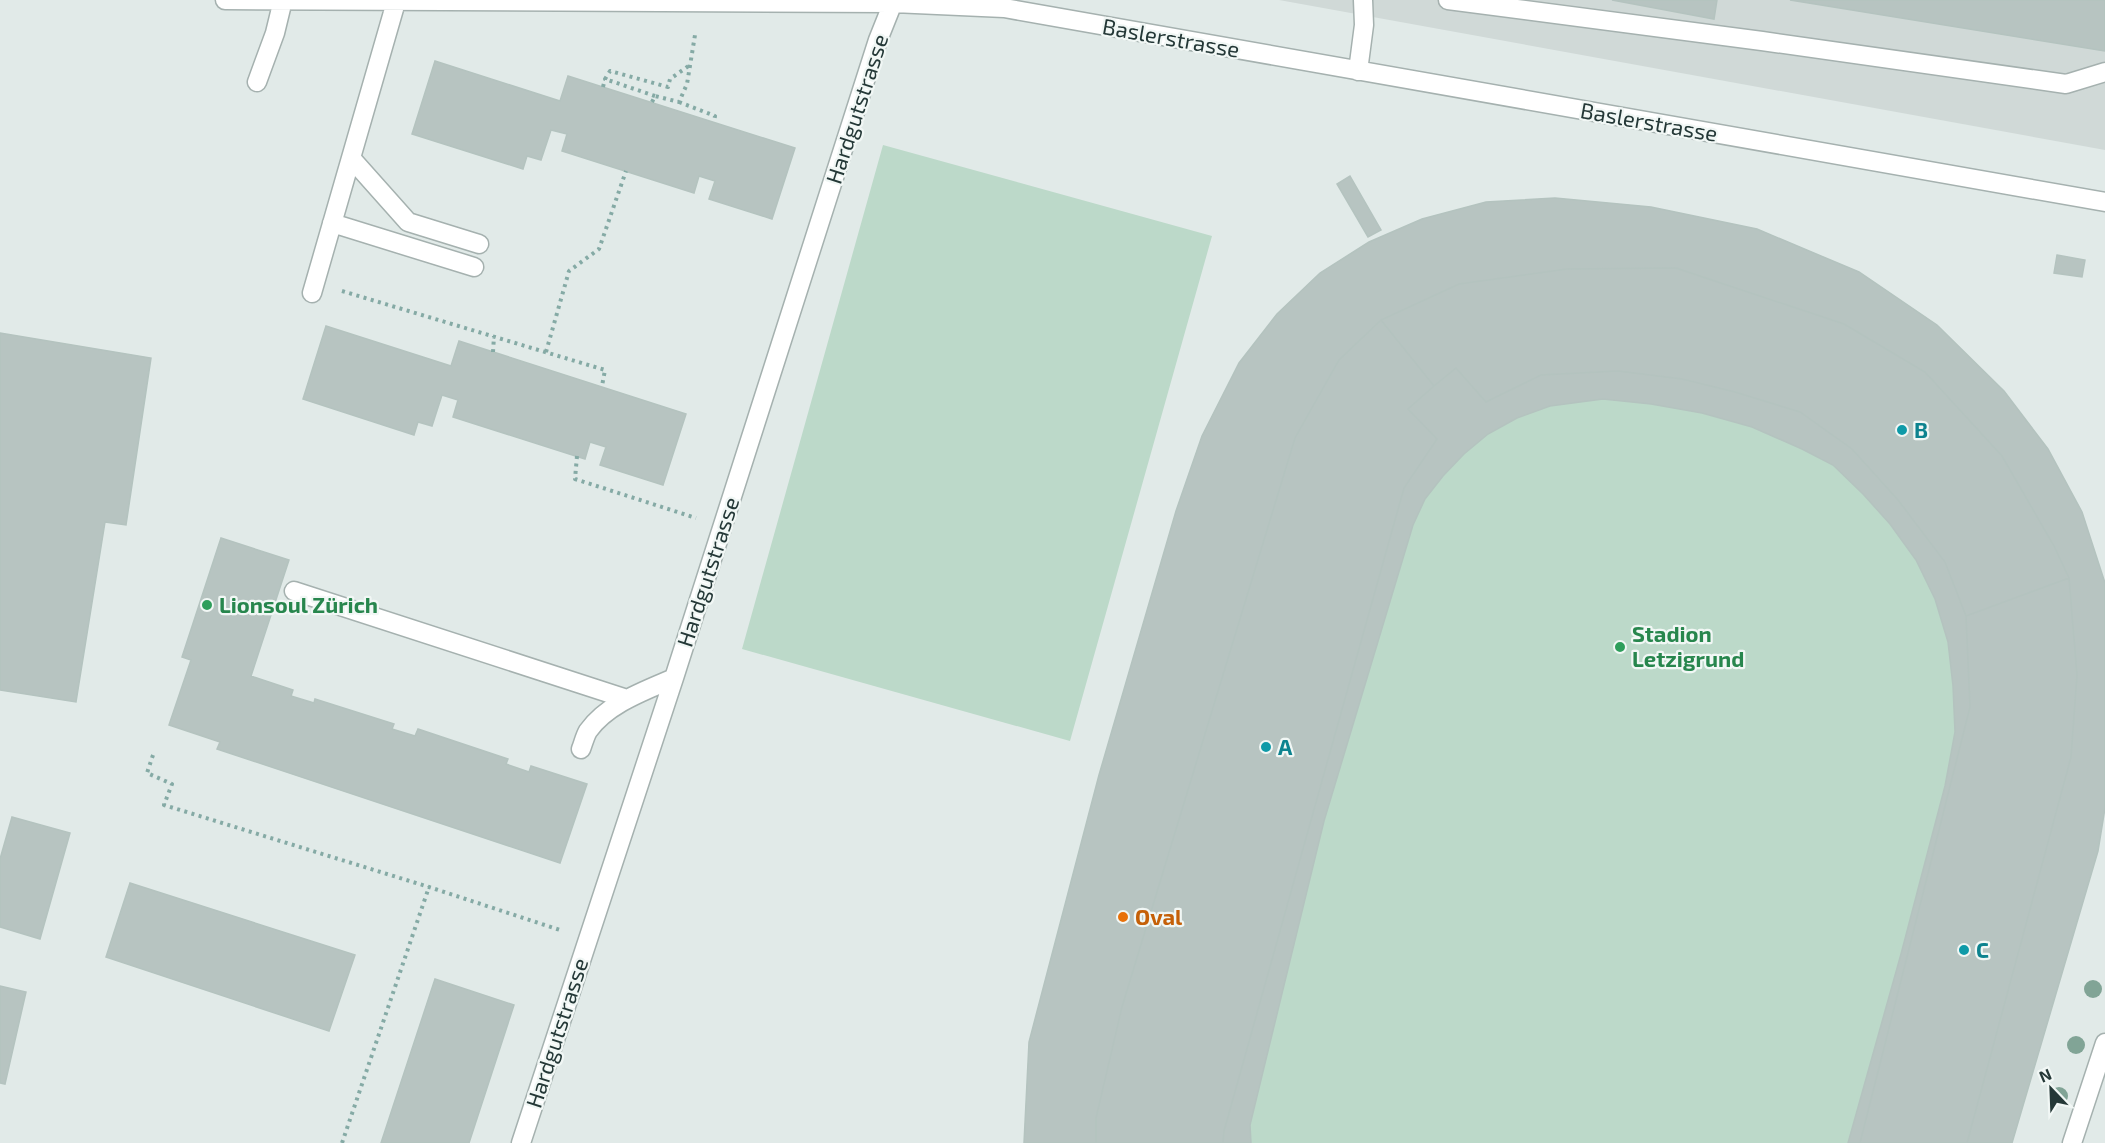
<svg xmlns="http://www.w3.org/2000/svg" width="2105" height="1143" viewBox="0 0 2105 1143" font-family="'Exo 2',sans-serif">
<style>
.built{fill:#d0d9d7}
.green{fill:#bcd9c9}
.building{fill:#b7c4c1;stroke:#b4c3bf;stroke-width:1.5}
.lines{fill:none;stroke-linecap:round;stroke-linejoin:round}
.minor-casing{stroke:#a5b1af;stroke-width:21}
.path{stroke:#85aaa5;stroke-width:4;stroke-dasharray:3 4.5;stroke-linecap:butt}
.minor{stroke:#fff;stroke-width:18}
.tree{fill:#81a496}
.culture-dot{fill:#0f9aa8;stroke:#f1f7f5;stroke-width:2}
.leisure-dot{fill:#2e9e5b;stroke:#f1f7f5;stroke-width:2}
.food-dot{fill:#e8710a;stroke:#f1f7f5;stroke-width:2}
.labels{text-anchor:middle;stroke-width:4.5;stroke-linejoin:round;paint-order:stroke}
.street-label{font-size:22px;fill:#243837;stroke:#f1f7f5}
.culture-label{font-size:22px;font-weight:bold;fill:#0d838f;stroke:#f1f7f5;text-anchor:start}
.leisure-label{font-size:22px;font-weight:bold;fill:#27864d;stroke:#f1f7f5;text-anchor:start}
.food-label{font-size:22px;font-weight:bold;fill:#c56008;stroke:#f1f7f5;text-anchor:start}
</style>
<rect width="100%" height="100%" fill="#e1eae8"/>
<!-- built -->
<path class="built" d="M1279 0H2105V150Z"/>
<!-- green -->
<path class="green" d="M883 145 1212 236 1070 741 742 649Z
M1555 198 1651 207 1757 229 1859 272 1937 325 2004 391 2048 449 2082 512 2105 583V808L2098 851 2012 1143H1024L1029 1042 1099 775 1176 511 1202 436 1239 363 1277 314 1320 273 1369 242 1422 219 1486 202Z"/>
<!-- building -->
<path class="building" d="M1612 0H1717L1714 19Z
M1790 0H2105V51Z
M435 61 560 101 568 76 795 148 772 219 709 199 715 181 699 176 694 193 562 151 567 134 551 130 541 160 527 156 523 169 412 134Z
M1350 176 1381 230 1368 237 1337 184Z
M1555 198 1651 207 1757 229 1859 272 1937 325 2004 391 2048 449 2082 512 2105 583V808L2098 851 2012 1143H1848L1901 954 1945 786 1955 732 1953 686 1948 642 1935 599 1916 560 1890 524 1863 494 1833 465 1802 449 1752 427 1702 413 1651 404 1603 399 1550 406 1517 418 1488 434 1464 454 1443 476 1425 499 1413 525 1324 821 1250 1125 1251 1143H1024L1029 1042 1099 775 1176 511 1202 436 1239 363 1277 314 1320 273 1369 242 1422 219 1486 202Z
M2057 255 2085 260 2082 277 2054 273Z
M1676 268 1844 324 1925 372 2002 456 2054 546 2069 578 1966 616 1945 562 1898 500 1852 449 1800 412 1735 392 1682 379 1618 371 1541 375 1486 402 1456 368 1434 386 1381 320 1459 284 1567 269Z
M1381 320 1434 386 1408 409 1437 439 1404 488 1224 1131 1223 1143H1096V1118L1122 1007 1295 438 1339 360Z
M326 326 451 366 459 341 686 414 663 485 600 465 606 447 590 442 585 459 453 417 458 400 442 395 432 426 418 422 414 435 303 399Z
M0 333 151 358 126 525 105 522 76 702 0 690Z
M221 538 289 560 251 676 293 690 291 696 314 703 315 699 394 724 392 729 415 736 418 729 508 759 506 764 529 772 531 766 587 784 560 863 217 749 220 742 169 725 191 660 182 657Z
M2069 578 2077 675 2071 757 1967 1143H1860L1970 707 1966 616Z
M12 817 70 833 40 939 0 927V859Z
M130 883 355 955 329 1031 106 957Z
M435 979 514 1005 469 1143H381Z
M0 986 26 992 5 1084 0 1083Z"/>
<g class="lines">
<!-- minor casing -->
<g class="minor-casing">
<path id="minor" d="M225 0 893 3 1004 8 2105 202
M1448 0 1762 41 2066 84 2105 72
M1358 71 1364 25 1363 0
M257 82 275 33 283 0
M351 158 408 222 479 244
M332 223 474 267
M312 293 396 2
M294 591 627 699
M581 749C583 744 585 736 588 731 607 704 644 691 674 678
M521 1143 674 678 878 40 894 0
M2072 1143 2105 1043"/>
</g>
<!-- path -->
<path class="path" d="M603 87 605 79
M655 96 605 79 610 71 668 87 670 79 690 65
M652 102 655 96 679 102 687 84 695 35
M679 102 715 116 714 122
M342 291 605 370 602 386
M493 352 494 336
M546 352 569 271 599 249 626 171
M577 456 575 479 696 518
M153 755 147 773 172 784 164 805 429 887 563 931
M342 1143 429 887"/>
<!-- minor -->
<use href="#minor" class="minor"/>
</g>
<!-- trees -->
<g class="tree">
<circle cx="2093" cy="989" r="9"/>
<circle cx="2076" cy="1045" r="9"/>
<circle cx="2059" cy="1096" r="9"/>
</g>
<!-- markers -->
<g class="culture-dot">
<circle cx="1902" cy="430" r="6"/>
<circle cx="1266" cy="747" r="6"/>
<circle cx="1964" cy="950" r="6"/>
</g>
<g class="leisure-dot">
<circle cx="207" cy="605" r="6"/>
<circle cx="1620" cy="647" r="6"/>
</g>
<circle class="food-dot" cx="1123" cy="917" r="6"/>
<g class="labels">
<!-- street labels -->
<g class="street-label">
<text transform="translate(1171 38) rotate(10)" y="8">Baslerstrasse</text>
<text transform="translate(857 109) rotate(-72)" y="8">Hardgutstrasse</text>
<text transform="translate(1649 122) rotate(10)" y="8">Baslerstrasse</text>
<text transform="translate(708 572) rotate(-72)" y="8">Hardgutstrasse</text>
<text transform="translate(557 1033) rotate(-72)" y="8">Hardgutstrasse</text>
</g>
<!-- culture labels -->
<g class="culture-label">
<text x="1914" y="438">B</text>
<text x="1278" y="755">A</text>
<text x="1976" y="958">C</text>
</g>
<!-- leisure labels -->
<g class="leisure-label">
<text x="219" y="613">Lionsoul Zürich</text>
<text x="1632" y="642">Stadion<tspan x="1632" dy="25">Letzigrund</tspan></text>
</g>
<!-- food labels -->
<g class="food-label">
<text x="1135" y="925">Oval</text>
</g>
</g>
<!-- north arrow -->
<g transform="translate(2051 1089) rotate(337)" stroke="#f1f7f5" stroke-width="4.5" paint-order="stroke">
<path d="M0-4.5L10 22L0 15L-10 22Z" fill="#243837"/>
<text y="-9" font-size="16" font-weight="bold" text-anchor="middle" fill="#243837">N</text>
</g>
</svg>
